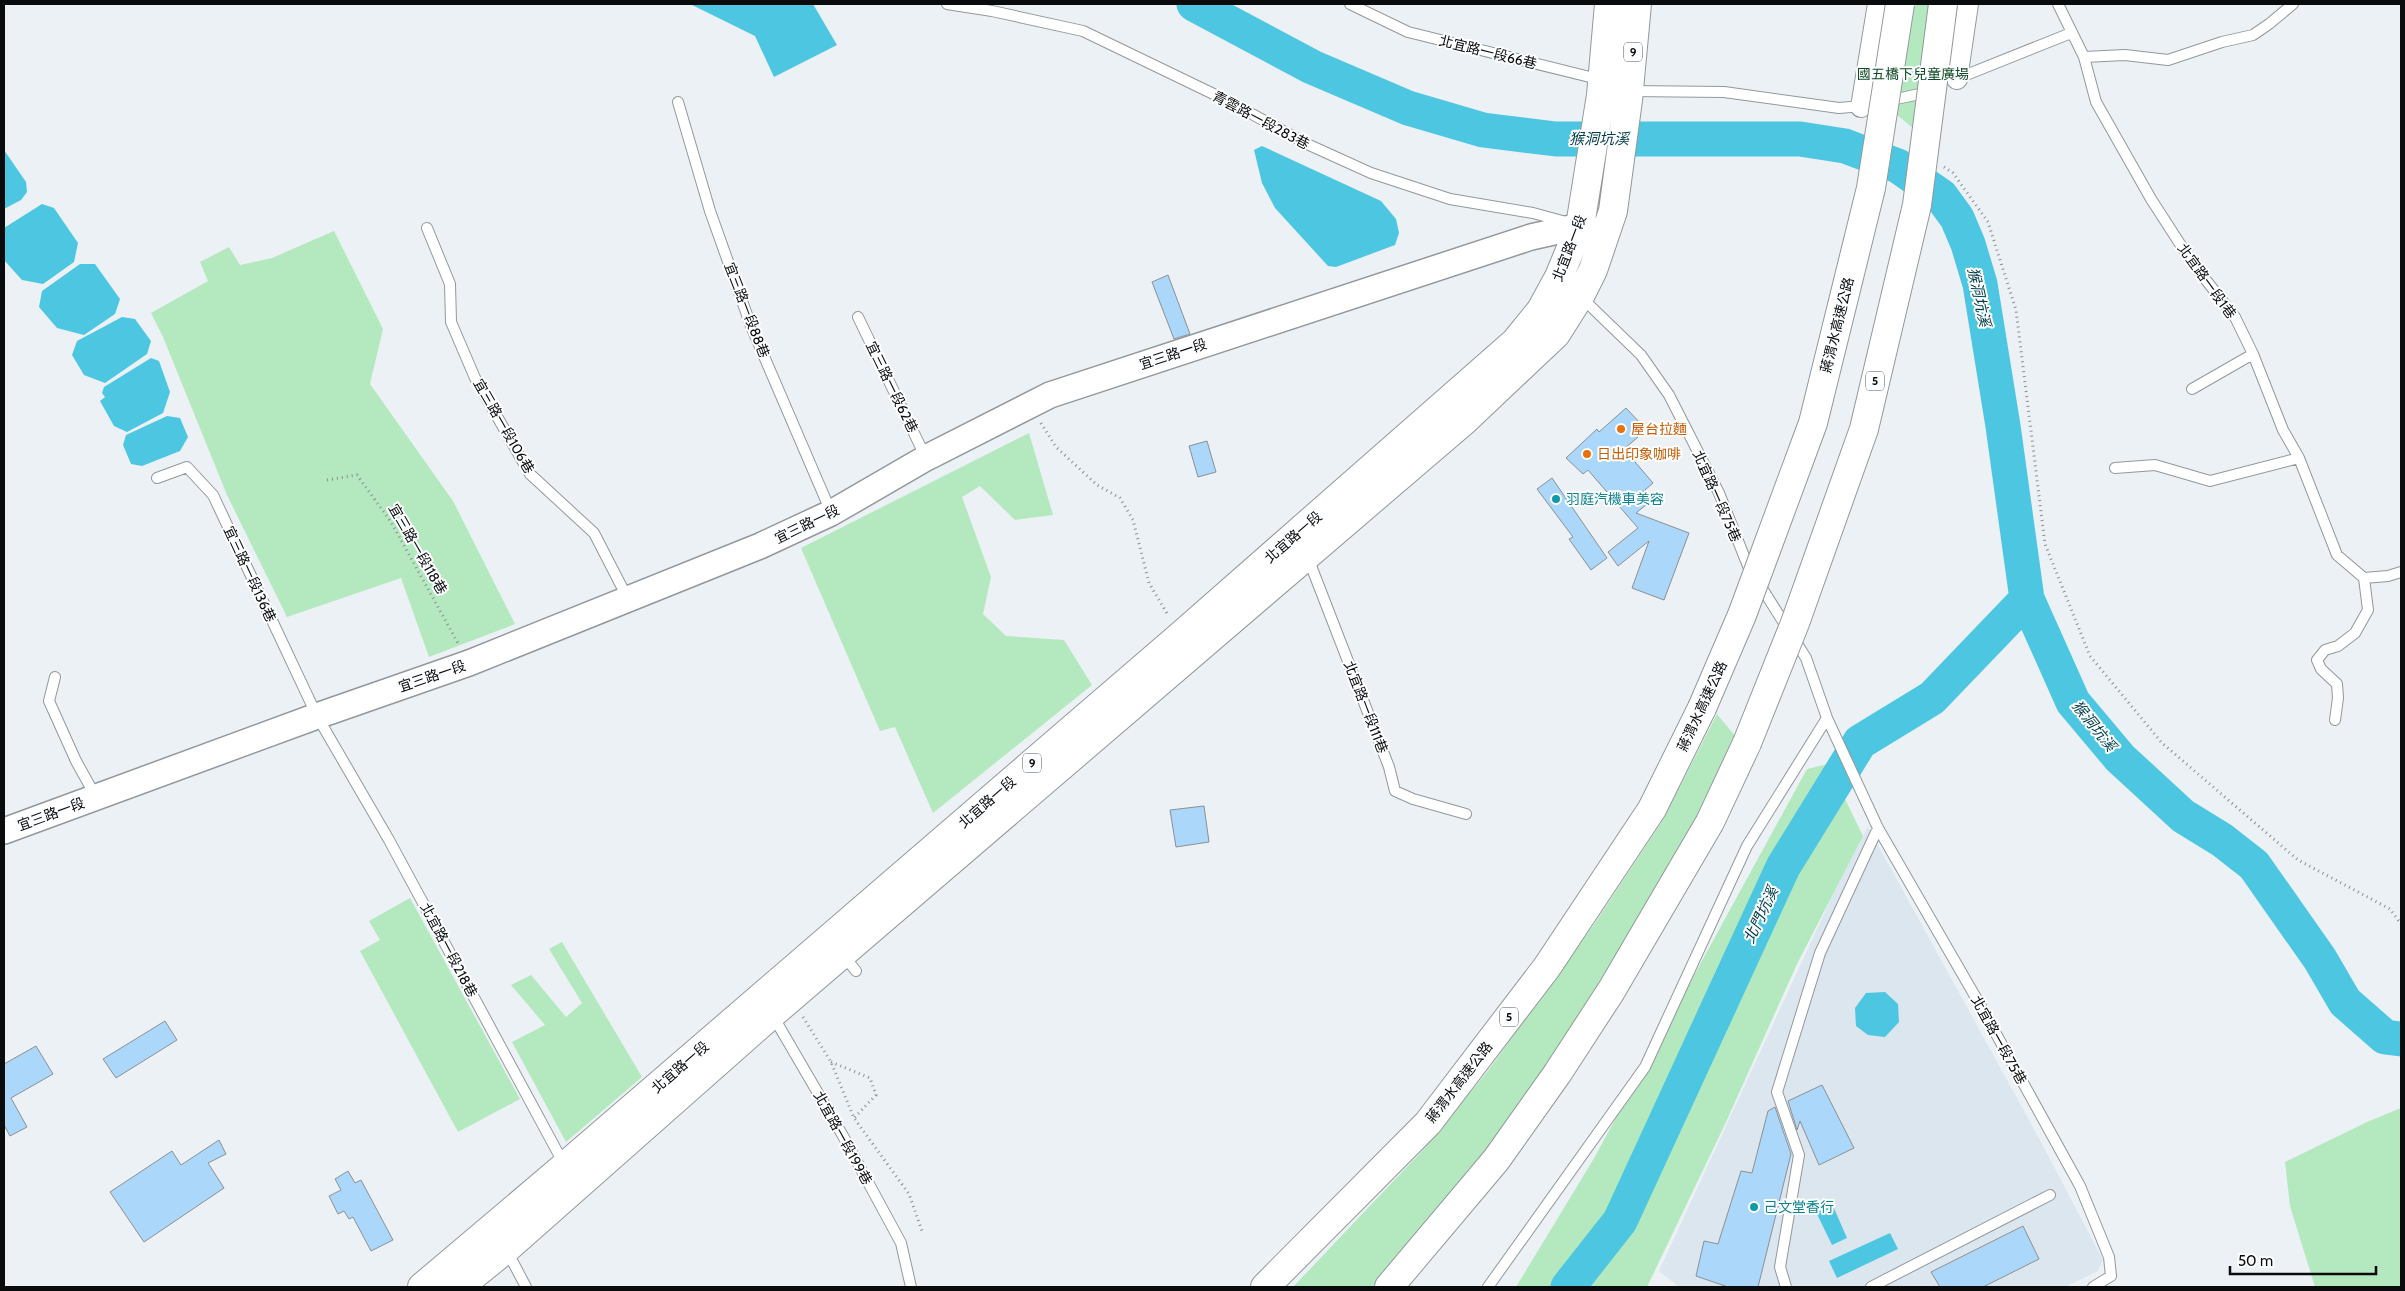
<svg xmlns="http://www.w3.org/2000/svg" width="2405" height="1291" viewBox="0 0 2405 1291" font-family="Cabin,'Noto Sans TC',sans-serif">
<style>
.built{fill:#dbe6ef}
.green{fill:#b4e9bf}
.water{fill:#4dc6e1}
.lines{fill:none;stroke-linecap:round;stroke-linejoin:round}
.river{stroke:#4dc6e1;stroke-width:35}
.building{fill:#aad7fa;stroke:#8c9093}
.service-casing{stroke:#93989b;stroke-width:12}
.minor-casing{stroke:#93989b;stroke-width:22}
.tertiary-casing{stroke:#93989b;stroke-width:28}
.primary-casing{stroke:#93989b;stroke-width:30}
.motorway-casing{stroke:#93989b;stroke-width:30}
.path{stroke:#8b8e92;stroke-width:3;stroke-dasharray:1 4;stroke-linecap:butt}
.service{stroke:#fff;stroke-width:10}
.minor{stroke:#fff;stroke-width:20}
.tertiary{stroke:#fff;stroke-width:25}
.primary{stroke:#fff;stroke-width:28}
.motorway{stroke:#fff;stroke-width:28}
.motorway-bridge-casing{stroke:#93989b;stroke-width:30;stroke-linecap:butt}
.motorway-bridge{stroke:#fff;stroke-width:28}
.food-dot{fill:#e8710a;stroke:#fdfeff;stroke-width:2}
.culture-dot{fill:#0f9aa8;stroke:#fdfeff;stroke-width:2}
.labels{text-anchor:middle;stroke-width:4;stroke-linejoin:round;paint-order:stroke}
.shield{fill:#fdfeff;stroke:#535456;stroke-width:1}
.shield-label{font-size:12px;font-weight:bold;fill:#0a0b0d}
.street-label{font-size:14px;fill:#0a0b0d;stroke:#fdfeff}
.park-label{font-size:14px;fill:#104924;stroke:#fdfeff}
.food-label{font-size:14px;fill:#c56008;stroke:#fdfeff;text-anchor:start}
.culture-label{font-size:14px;fill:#0d838f;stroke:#fdfeff;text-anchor:start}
.water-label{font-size:15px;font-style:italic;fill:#013c47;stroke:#fdfeff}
</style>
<rect width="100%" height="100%" fill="#ecf1f5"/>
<!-- built -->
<path class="built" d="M1868 827 2041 1142 2103 1260 2098 1271 2065 1287H1679L1659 1271 1849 860Z"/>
<!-- green -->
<path class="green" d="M1890 4H1957L1936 147 1875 97Z
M334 231 383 329 370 384 453 501 515 624 429 657 401 578 287 617 227 495 163 337 151 313 208 281 200 262 229 247 240 265 272 258Z
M1029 433 1053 515 1015 520 980 486 962 497 991 577 983 614 1006 636 1064 640 1092 685 933 813 895 727 880 731 801 548Z
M1717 714 1735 736 1698 817 1642 914 1551 1059 1468 1176 1372 1287H1293L1422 1151 1487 1072 1593 926 1663 820Z
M1828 764 1863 836 1797 964 1726 1122 1647 1287H1516L1593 1160 1807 769Z
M410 898 520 1099 458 1132 360 951 380 940 369 921Z
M562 942 642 1077 566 1142 512 1042 545 1025 511 985 531 975 566 1017 582 1003 549 949Z
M2401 1108V1287H2315L2290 1206 2285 1162 2367 1122Z"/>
<!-- water -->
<path class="water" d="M690 4H813L837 45 774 77 755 36Z
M1262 146 1381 201 1396 219 1399 233 1395 245 1336 267 1328 266 1275 208 1262 183 1254 150Z
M4 150 26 182 27 192 21 200 4 209Z
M42 204 54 208 78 243 74 262 43 284 22 280 4 260V228Z
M80 264H95L120 299 115 314 84 335 57 328 39 307 42 291Z
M122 317 135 319 151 341 147 354 105 383 84 375 72 355 77 341Z
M151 358 159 361 170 392 163 413 127 432 114 426 100 401 105 397 102 393 104 387Z
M167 416 180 418 188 437 180 451 142 466 131 464 123 445 126 435Z
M1885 992 1898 1004 1899 1022 1885 1037 1868 1035 1856 1026 1855 1008 1866 993Z
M1833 1206 1847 1238 1832 1245 1816 1212Z
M1890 1233 1898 1249 1837 1278 1829 1261Z"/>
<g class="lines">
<!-- river -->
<path class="river" d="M1194 4 1312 67 1408 108 1483 130 1556 139H1800L1845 146 1898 166 1941 196 1957 218 1968 244 1980 284 2003 426 2027 599 2073 702 2120 758 2183 816 2222 840 2254 865 2320 959 2345 1002 2385 1037 2401 1039
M1568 1287 1620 1221 1783 867 1860 742 1932 698 2027 599"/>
</g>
<!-- building -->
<path class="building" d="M1168 275 1190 334 1174 339 1152 282Z
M1626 408 1641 424 1633 431 1638 437 1624 449 1653 483 1638 496 1646 505 1636 513 1689 533 1664 600 1632 588 1649 541 1618 566 1608 552 1638 528 1588 470 1583 474 1566 458 1597 429 1599 432Z
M1207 441 1216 472 1198 477 1189 446Z
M1552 478 1607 558 1591 570 1569 539 1573 537 1537 489Z
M1204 806 1209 842 1176 847 1170 810Z
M165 1021 177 1040 116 1078 103 1059Z
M36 1046 53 1074 11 1098 27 1127 10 1136 4 1125V1064Z
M1822 1085 1854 1148 1819 1165 1800 1121 1797 1130 1788 1101Z
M1775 1107 1791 1154 1758 1287H1728L1696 1276 1704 1241 1718 1244 1741 1171 1752 1173 1768 1111Z
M219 1140 226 1154 208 1163 224 1188 144 1242 110 1192 172 1151 181 1165Z
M348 1171 355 1183 361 1180 393 1240 371 1251 353 1217 349 1219 344 1211 338 1214 329 1196 341 1190 335 1179Z
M2023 1226 2039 1259 1983 1287H1940L1931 1272Z"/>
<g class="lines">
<!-- service casing -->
<g class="service-casing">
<path id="service" d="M947 4 992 11 1083 31 1228 101 1307 144 1371 173 1450 199 1533 213 1566 222
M1350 4 1408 32 1602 80
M2058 4 2084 57 2096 102 2151 199 2191 261 2235 317 2253 354 2283 430 2299 458 2337 555 2364 578 2388 576 2401 572
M2084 57 2125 55 2168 60 2222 42 2253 35 2269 24 2293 4
M1956 79 2071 33
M1629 91 1724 92 1839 108 1863 106
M1887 101 1929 92
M678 102 710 211 751 326 831 512
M427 228 450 284 451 322 475 378 530 474 594 533 628 599
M1582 298 1641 355 1669 395 1719 493 1748 566 1806 658 1827 718 1878 828 1979 1003 2080 1186 2109 1257 2111 1276 2093 1287
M858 317 926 458
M2192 389 2253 354
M2115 468 2155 465 2210 481 2299 458
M157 478 187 467 213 495 317 716 389 840 565 1166
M1308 558 1389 767 1395 791 1413 799 1466 814
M55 677 49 701 76 761 96 797
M2335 720 2338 698 2337 684 2321 669 2317 660 2325 650 2338 646 2355 633 2368 610 2364 578
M843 955 856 971
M773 1016 843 1136 901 1243 911 1287
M506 1249 526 1287
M1488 1287 1645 1067 1747 846 1827 718
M1786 1287 1780 1267 1799 1155 1777 1092 1820 953 1878 828
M1871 1287 2050 1195"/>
</g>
<!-- minor casing -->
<g class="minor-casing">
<path id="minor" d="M1957 79 1968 4
M1861 107 1878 4"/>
</g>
<!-- tertiary casing -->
<g class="tertiary-casing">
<path id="tertiary" d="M4 831 317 716 469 663 760 546 831 513 926 458 1050 395 1531 237 1580 226 1595 231"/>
</g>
<!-- primary casing -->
<g class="primary-casing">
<path id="primary" d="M422 1287 565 1166 1180 636 1515 342 1541 310 1559 277 1580 226 1601 95 1609 4
M459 1287 506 1249 772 1014 1465 420 1556 334 1580 296 1593 270 1613 211 1628 100 1637 4"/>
</g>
<!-- motorway casing -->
<g class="motorway-casing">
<path id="motorway" d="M1265 1287 1428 1123 1547 967 1652 809 1702 708
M1389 1287 1496 1160 1557 1074 1611 991 1710 822 1747 743"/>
</g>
<!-- path -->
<path class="path" d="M1944 167 1953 173 1988 222 2016 310 2045 544 2090 656 2162 743 2298 860 2390 909 2401 924
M1041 423 1056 447 1097 485 1120 498 1133 520 1149 583 1168 615
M327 480 357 475 391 522 459 645
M803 1017 831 1062 854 1118 909 1194 923 1234
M831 1062 870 1078 876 1095 854 1118"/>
<!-- service -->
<use href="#service" class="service"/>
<!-- minor -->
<use href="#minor" class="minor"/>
<!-- tertiary -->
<use href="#tertiary" class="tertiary"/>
<!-- primary -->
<use href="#primary" class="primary"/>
<!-- motorway -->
<use href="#motorway" class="motorway"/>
<!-- motorway-bridge casing -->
<g class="motorway-bridge-casing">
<path id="motorway-bridge" d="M1702 708 1742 615 1813 423 1871 188 1900 4
M1747 743 1795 623 1864 429 1917 205 1943 4"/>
</g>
<!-- motorway-bridge -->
<use href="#motorway-bridge" class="motorway-bridge"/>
</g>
<!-- markers -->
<g class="food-dot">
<circle cx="1621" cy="429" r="5"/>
<circle cx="1587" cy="454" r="5"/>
</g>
<g class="culture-dot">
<circle cx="1556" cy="499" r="5"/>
<circle cx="1754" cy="1207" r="5"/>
</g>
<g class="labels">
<!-- shield labels -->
<g class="shield">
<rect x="1624" y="42.5" width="18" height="19" rx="4"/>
<rect x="1866" y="371.5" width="18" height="19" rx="4"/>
<rect x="1023" y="753.5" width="18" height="19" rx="4"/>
<rect x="1500" y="1007.5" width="18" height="19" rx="4"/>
</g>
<g class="shield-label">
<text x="1633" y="56">9</text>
<text x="1875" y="385">5</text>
<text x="1032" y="767">9</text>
<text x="1509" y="1021">5</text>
</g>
<!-- street labels -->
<g class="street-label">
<text transform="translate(1488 52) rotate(14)" y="5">北宜路一段66巷</text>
<text transform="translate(1261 120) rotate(28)" y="5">青雲路一段283巷</text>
<text transform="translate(1569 248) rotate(-69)" y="5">北宜路一段</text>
<text transform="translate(2207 281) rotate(54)" y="5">北宜路一段1巷</text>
<text transform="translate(747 310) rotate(69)" y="5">宜三路一段88巷</text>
<text transform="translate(1837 325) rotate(-76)" y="5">蔣渭水高速公路</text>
<text transform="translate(1173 354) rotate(-18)" y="5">宜三路一段</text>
<text transform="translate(892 387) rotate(64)" y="5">宜三路一段62巷</text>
<text transform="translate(504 426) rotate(60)" y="5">宜三路一段106巷</text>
<text transform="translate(1717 496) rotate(66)" y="5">北宜路一段75巷</text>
<text transform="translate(807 524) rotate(-26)" y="5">宜三路一段</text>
<text transform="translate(1293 537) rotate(-41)" y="5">北宜路一段</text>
<text transform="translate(418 549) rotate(60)" y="5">宜三路一段118巷</text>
<text transform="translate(250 574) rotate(65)" y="5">宜三路一段136巷</text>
<text transform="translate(432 676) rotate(-19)" y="5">宜三路一段</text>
<text transform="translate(1702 706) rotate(-65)" y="5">蔣渭水高速公路</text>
<text transform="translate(1366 707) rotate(69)" y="5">北宜路一段111巷</text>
<text transform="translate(987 802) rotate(-41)" y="5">北宜路一段</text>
<text transform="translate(51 814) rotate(-20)" y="5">宜三路一段</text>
<text transform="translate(449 950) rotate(62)" y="5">北宜路一段218巷</text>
<text transform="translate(1999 1040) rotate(61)" y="5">北宜路一段75巷</text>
<text transform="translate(680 1067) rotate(-41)" y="5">北宜路一段</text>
<text transform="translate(1459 1082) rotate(-52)" y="5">蔣渭水高速公路</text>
<text transform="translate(843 1138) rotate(61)" y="5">北宜路一段199巷</text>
</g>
<!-- park labels -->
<g class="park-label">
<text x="1913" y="79">國五橋下兒童廣場</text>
</g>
<!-- food labels -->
<g class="food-label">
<text x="1631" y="434">屋台拉麵</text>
<text x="1597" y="459">日出印象咖啡</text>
</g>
<!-- culture labels -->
<g class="culture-label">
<text x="1566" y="504">羽庭汽機車美容</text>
<text x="1764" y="1212">己文堂香行</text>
</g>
<!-- water labels -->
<g class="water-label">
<text x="1599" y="144">猴洞坑溪</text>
<text transform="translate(1979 297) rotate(78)" y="5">猴洞坑溪</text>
<text transform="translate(2094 726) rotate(51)" y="5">猴洞坑溪</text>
<text transform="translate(1761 915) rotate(-65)" y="5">北門坑溪</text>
</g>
</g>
<!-- border -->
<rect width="2405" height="1291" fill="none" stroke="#0a0b0d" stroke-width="10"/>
<!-- scale -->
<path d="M2230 1266v8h146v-8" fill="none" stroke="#0a0b0d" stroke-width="2.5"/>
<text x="2238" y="1266" font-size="15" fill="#0a0b0d" stroke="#fdfeff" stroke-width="4" paint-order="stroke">50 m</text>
</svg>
